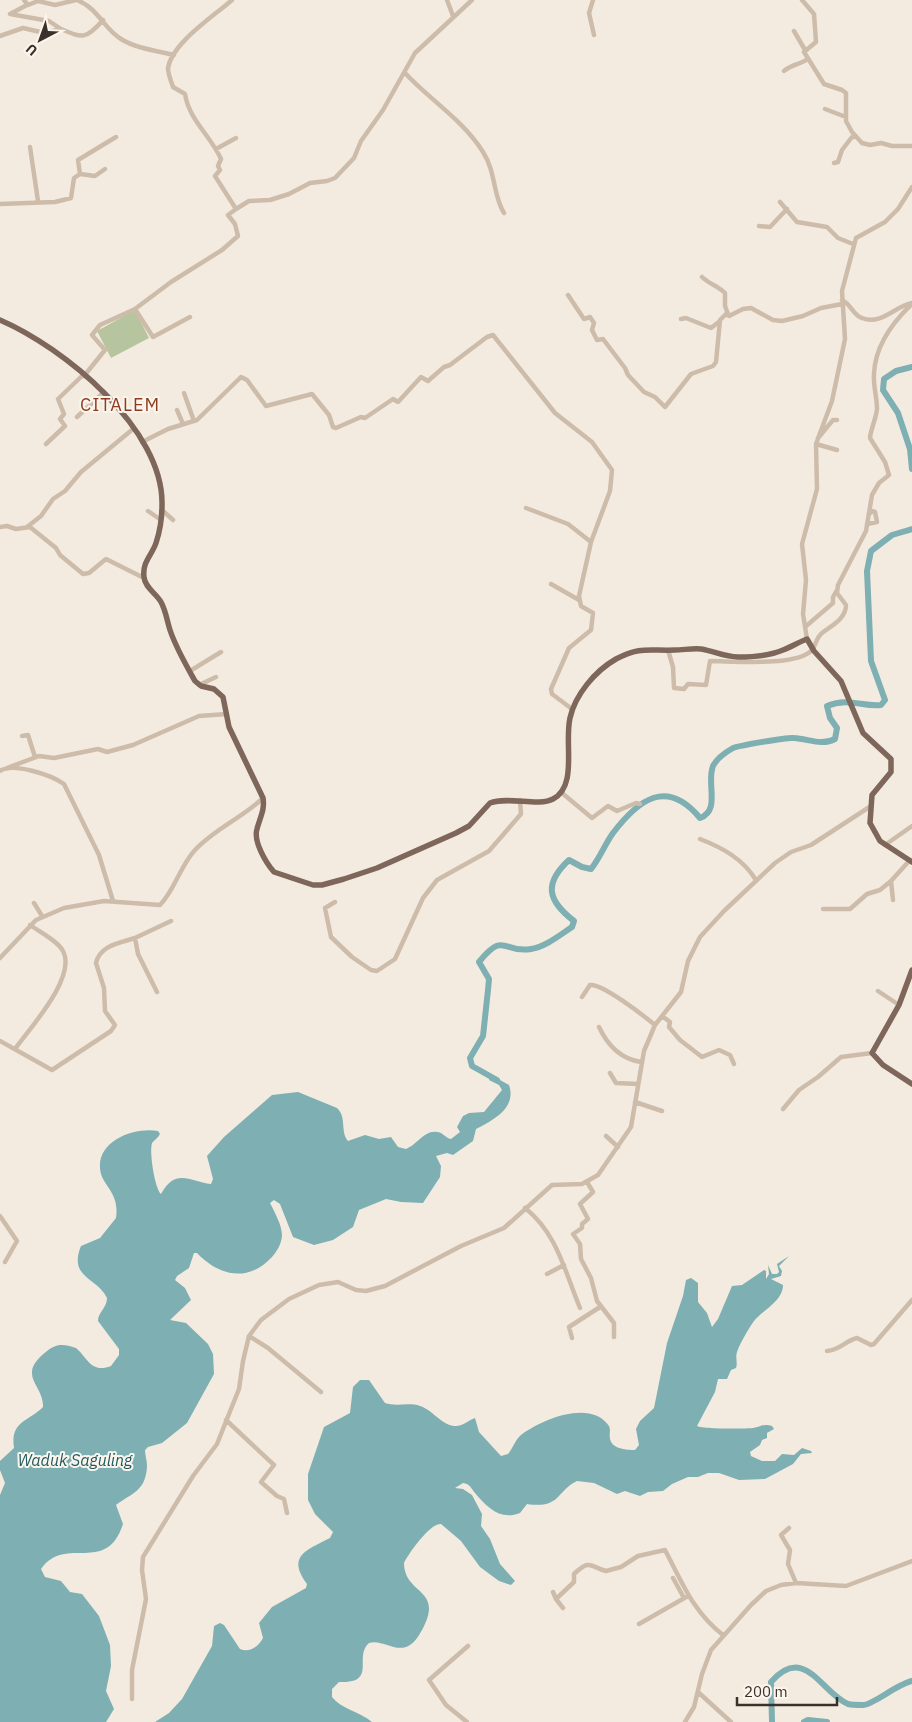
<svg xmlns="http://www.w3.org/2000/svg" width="912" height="1722" viewBox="0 0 912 1722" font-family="'IBM Plex Sans',sans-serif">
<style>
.green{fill:#b7c59e}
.water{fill:#7dafb3}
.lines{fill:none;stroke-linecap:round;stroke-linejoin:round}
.river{stroke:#7dafb3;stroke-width:6}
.minor{stroke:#cebcaa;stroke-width:4.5}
.major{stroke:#7e675a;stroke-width:5.5}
.labels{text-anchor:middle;stroke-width:4;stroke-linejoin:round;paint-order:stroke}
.water-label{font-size:16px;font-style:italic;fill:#1d595f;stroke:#fbf5ed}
.quarter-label{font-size:18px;letter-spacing:1px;fill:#8f3c1e;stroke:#fbf5ed}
</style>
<rect width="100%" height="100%" fill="#f4ebe0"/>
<!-- green -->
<path class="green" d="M135 310 149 338 111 358 97 331Z"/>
<!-- water -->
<path class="water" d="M491 1075 509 1085C517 1108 493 1120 476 1129L473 1141 453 1155 447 1153 436 1156 441 1166 440 1177 423 1203 401 1202 386 1199 359 1210 353 1227 333 1240 314 1245 293 1237 280 1204 274 1200 270 1203C275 1213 282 1225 282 1236 281 1245 277 1251 272 1257 248 1283 219 1276 197 1253H194L189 1268 177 1276 175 1280 185 1288 191 1300 170 1320 186 1323 208 1344 213 1354 214 1374 187 1423 162 1443 148 1447 145 1450C145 1455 147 1460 147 1466 146 1491 132 1493 116 1505L123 1524C106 1576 66 1534 41 1569L45 1577 61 1581 70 1592 82 1594 99 1616 110 1645 111 1666 106 1691 114 1709 106 1722H0V1495L5 1483 0 1470V1461L14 1448C10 1421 28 1422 43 1407 44 1384 15 1376 47 1351 57 1343 64 1344 76 1348 87 1357 91 1374 111 1366L119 1355V1349L98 1321C98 1312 107 1308 107 1298 97 1277 68 1278 81 1246L100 1238 116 1218C120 1191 101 1186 100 1168 98 1140 135 1127 158 1131L160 1134C158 1138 154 1140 152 1143 149 1152 155 1189 161 1194 176 1167 190 1182 211 1184L213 1179 207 1156 224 1137 272 1095 298 1092 337 1108C347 1117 340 1132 348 1141L365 1135 379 1139 391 1137 398 1147 406 1149C417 1145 424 1130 437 1132 443 1132 445 1138 451 1139L460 1132 457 1127 463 1116 469 1113 484 1112 502 1090 499 1085 489 1080Z
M789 1256 779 1266 782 1271 781 1276 771 1279 783 1285C783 1301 763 1310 754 1321 749 1328 739 1345 737 1352 735 1358 738 1362 736 1368L731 1370 727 1379H718L715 1392 697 1426C703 1429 744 1429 753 1428 761 1427 763 1423 772 1426L774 1429 767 1433V1438L762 1440 760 1445 750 1452 751 1456 762 1461H775L782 1454 794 1455 802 1448 811 1451 812 1453 801 1454 793 1464 765 1479 739 1480 719 1473H708L698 1477H688L672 1484 663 1491 648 1492 640 1496 625 1491 617 1494 594 1483 577 1481C556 1491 561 1509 527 1504L520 1513C500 1521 487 1507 475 1493 471 1488 470 1484 463 1483L455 1488 463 1489 472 1495 482 1514 481 1526 490 1539 500 1564 515 1581 511 1585 499 1581 480 1567 461 1541 441 1524C430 1523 409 1553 404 1563 404 1595 445 1588 422 1630 418 1637 414 1644 406 1647 393 1651 381 1639 369 1643 353 1657 378 1684 339 1682L332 1689V1697C341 1709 359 1711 372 1722H155L169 1713 182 1699 212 1646 214 1626 220 1623 224 1625 240 1649C250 1653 259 1646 263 1638L259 1623 272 1607 306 1588 307 1584C286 1556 307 1550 330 1538L333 1532 315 1514 308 1500V1474L324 1427 350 1413 353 1387 360 1380H369L385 1403C396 1407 409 1402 420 1406 433 1410 440 1424 454 1426 463 1427 468 1420 475 1418L479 1432 501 1456 508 1454C513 1448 515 1440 521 1435 542 1419 591 1399 609 1426 611 1430 609 1434 610 1439 612 1449 627 1450 635 1450L639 1445 636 1429 640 1421 654 1408 667 1343 683 1296 686 1280 691 1278 698 1283V1302L707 1313 712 1327 718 1319 732 1286 742 1285 764 1270 766 1271V1279L769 1274 768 1265 772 1274H777L779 1272 777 1264Z"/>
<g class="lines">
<!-- river -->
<path class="river" d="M912 367 896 371 884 379 883 390 898 413 910 449 912 469
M497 1080 472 1066 470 1058 483 1036 488 990 489 979 479 962C505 930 503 954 531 949 545 947 560 935 572 927L574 921C548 901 543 884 569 860L582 867 591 869C600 858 605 844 613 833 639 799 667 778 700 818 721 810 706 784 713 766 717 758 726 752 733 748 737 746 788 737 794 738 809 739 822 746 835 739L837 728 830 718 827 706C849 697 862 707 881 705L885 700 871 661 867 571 871 551 892 535 912 529
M772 1722 771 1682C805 1643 822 1694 848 1704 852 1705 859 1705 863 1705 873 1705 897 1684 912 1681
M804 1722 808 1720 827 1722"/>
<!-- minor -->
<path class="minor" d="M24 0 28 5 38 1 55 5 76 0
M77 0C99 9 103 28 121 39 135 48 157 51 174 55
M447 0 453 16
M593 0 589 13 594 35
M802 0 814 14 816 42 804 52 824 84 842 90 846 93V121L852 132 862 143 870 145 881 143 892 146H912
M27 5 10 14 49 21 61 29
M794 31 805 50
M0 36 23 28 45 33 61 29C82 38 86 40 103 20
M784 71C790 65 801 64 808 59
M405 73C430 100 463 120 483 152 496 172 493 196 504 213
M825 109 846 117
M30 147 38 201
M216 149 236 138
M834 163 838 162 842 150 852 137H855
M80 174 78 160 116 137
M780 202 797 222 827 227 838 238 853 244
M0 204 55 202 71 198 74 178 80 174 95 176 105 169
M236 209 249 201 270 200 289 194 310 183 327 181 335 178 354 158 361 141 383 110 415 53 472 0
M759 226 770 227 787 209
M702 277C709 284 717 285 725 293V306L728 314
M568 295 584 319 590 317 594 323 592 330 597 340 603 339 625 368 628 375 644 392 655 397 665 407 691 374 713 366 716 362 720 320 726 314 729 316 743 309 751 308 773 320 782 321 803 316 821 308 842 304
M842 300C851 304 853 315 862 318 881 326 895 306 912 303
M135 309 153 337 190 317
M681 319 686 318 711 328 720 321
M84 376 105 350 92 335 100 325 135 309 171 282 222 250 238 236 235 224 228 215 236 209 215 176 220 170 218 166 221 159C211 136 189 120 185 94L173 87C171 81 168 74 168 68 172 43 214 16 232 0
M184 393 194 421
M177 410 183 424
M77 417 104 392
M818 438 833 420H837
M142 442 168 429 197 420 241 377 247 380 266 406 312 394 329 415 333 427 336 428 361 417 365 418 393 399 398 402 421 377 428 381 444 367 450 365 487 337 493 335 555 413 592 442 612 470 610 491 591 542 579 596 581 606 593 613 591 630 569 648 551 689 552 694 572 709
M46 444 65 426 60 419 64 414 58 399 83 375
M816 444 837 450
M526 508 568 524 591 542
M162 510 173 520
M148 511 161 520
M867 524 877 522 875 512 873 511 869 514
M0 527 7 526 16 529 30 527 56 548 60 555 83 574 89 573 106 559 144 578
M27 527 41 516 53 499 65 491 81 472 133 429
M551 584 579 600
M805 627 833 603V597L837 590
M807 639 803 614 806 580 802 544 817 489 816 444 832 401 845 339 842 291 856 238 885 222 898 209 912 187
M668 650 673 667 674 688 684 689 688 684 706 685 710 661C732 661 797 667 812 650 816 645 816 638 822 633 831 626 846 619 846 605L837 593 838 585 866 531 872 495 879 483 889 475 885 462 870 438C871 428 876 419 877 409 877 397 873 385 874 374 875 347 893 322 912 304
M190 671 221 652
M199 685 216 677
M22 736 28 735 35 757
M7 768 39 756 54 758 98 749 107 752 133 745 199 716 227 714
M0 771C13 762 51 775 64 784L99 855 113 901
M562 793 592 818 608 806 617 811 636 803 640 804
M700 839C723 848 743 859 756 880
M885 845 912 826
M891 881 893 900
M335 902 325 908 331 937 352 957 371 970 377 971 395 959 423 898 437 880 489 851 521 814 520 800
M34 903 42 916
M823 909H850L867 894 880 890 891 881 910 860
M135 938 171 921
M0 958 36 920 64 908 104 901 160 905C175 890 180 866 195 850 214 829 242 818 263 798
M878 991 899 1005
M582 997 590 985C602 983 644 1016 655 1025
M662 1016 670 1022 669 1027 680 1040 702 1057 719 1050 730 1055 734 1064
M599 1027C607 1044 620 1059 641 1062
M0 1041 52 1070 111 1031 115 1025 105 1011 104 988 96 963C100 945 120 943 135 938L138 954 157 992
M15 1049C30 1028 77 977 63 951 58 941 40 932 30 925
M610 1073 616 1083 638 1084
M635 1102 662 1111
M783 1109 799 1090 818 1077 841 1057 872 1053
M606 1136 618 1147
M587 1182 593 1192 580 1204 588 1219 582 1224V1228L573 1234 580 1244 581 1259 591 1278 597 1301 614 1323V1337
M525 1208C557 1233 565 1272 580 1308
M0 1216 17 1241 5 1262
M547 1274 564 1265
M249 1336 268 1348 321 1392
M572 1338 569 1327 600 1307
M827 1351C840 1350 845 1341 857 1338L871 1345 874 1344 912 1300
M226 1420 274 1465 261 1482 277 1496 284 1499 287 1513
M789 1528 781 1535 790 1550 788 1564 796 1583
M673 1578 684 1598
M553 1592 556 1599 574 1582V1574C591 1558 590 1567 606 1571L621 1567 638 1556 665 1550C682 1582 693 1612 723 1635
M556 1599 563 1608
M639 1624 688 1596
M698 1692 731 1722
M132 1699V1670L146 1599 142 1570 143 1557 193 1476 217 1444 239 1389 243 1361 249 1336 261 1320 289 1299 319 1285 338 1282 356 1290 366 1291 385 1286 461 1246 504 1228 552 1185 582 1184 598 1175 631 1127 644 1051 655 1025 681 992 688 961 700 937 724 911 775 863 791 852 811 845 871 806
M467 1722 446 1705 429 1680 468 1646
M685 1722 694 1707 702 1674 711 1650 751 1605 766 1591 781 1585 796 1583 846 1586 912 1561"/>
<!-- major -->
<path class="major" d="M0 320C63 347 164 429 162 505 162 517 160 531 156 543 152 555 142 562 144 577 145 588 156 593 161 602 166 611 167 621 170 630 176 648 186 665 195 681L201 686 214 689 223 697 229 727 263 798C265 810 260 817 257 829 253 841 266 863 274 872L313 885H322L344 879 377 868 456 833 469 826 490 803C509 796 538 807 553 799 578 786 564 743 570 718 575 695 595 671 616 659 641 646 649 651 675 650 683 650 693 648 701 649 714 651 724 657 738 657 753 657 769 656 783 650 791 647 799 642 807 639L814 651 841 681 863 733 891 759V772L872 795 870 823 880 841 912 862
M912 970 899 1005 872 1053 883 1065 912 1084"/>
</g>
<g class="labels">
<!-- water labels -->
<g class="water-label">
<text x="75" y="1466">Waduk Saguling</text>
</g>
<!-- quarter labels -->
<g class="quarter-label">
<text x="120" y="411">CITALEM</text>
</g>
</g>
<!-- north arrow -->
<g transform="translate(40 40) rotate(221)" stroke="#fbf5ed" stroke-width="4" paint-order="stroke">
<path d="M0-4L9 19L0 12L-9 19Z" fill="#3b302a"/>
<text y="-8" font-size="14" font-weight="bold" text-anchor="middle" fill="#3b302a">U</text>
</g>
<!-- scale -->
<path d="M737 1697v8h100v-8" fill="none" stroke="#3b302a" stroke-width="2.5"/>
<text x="744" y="1697" font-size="15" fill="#3b302a" stroke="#fbf5ed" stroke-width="4" paint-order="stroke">200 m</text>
</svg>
